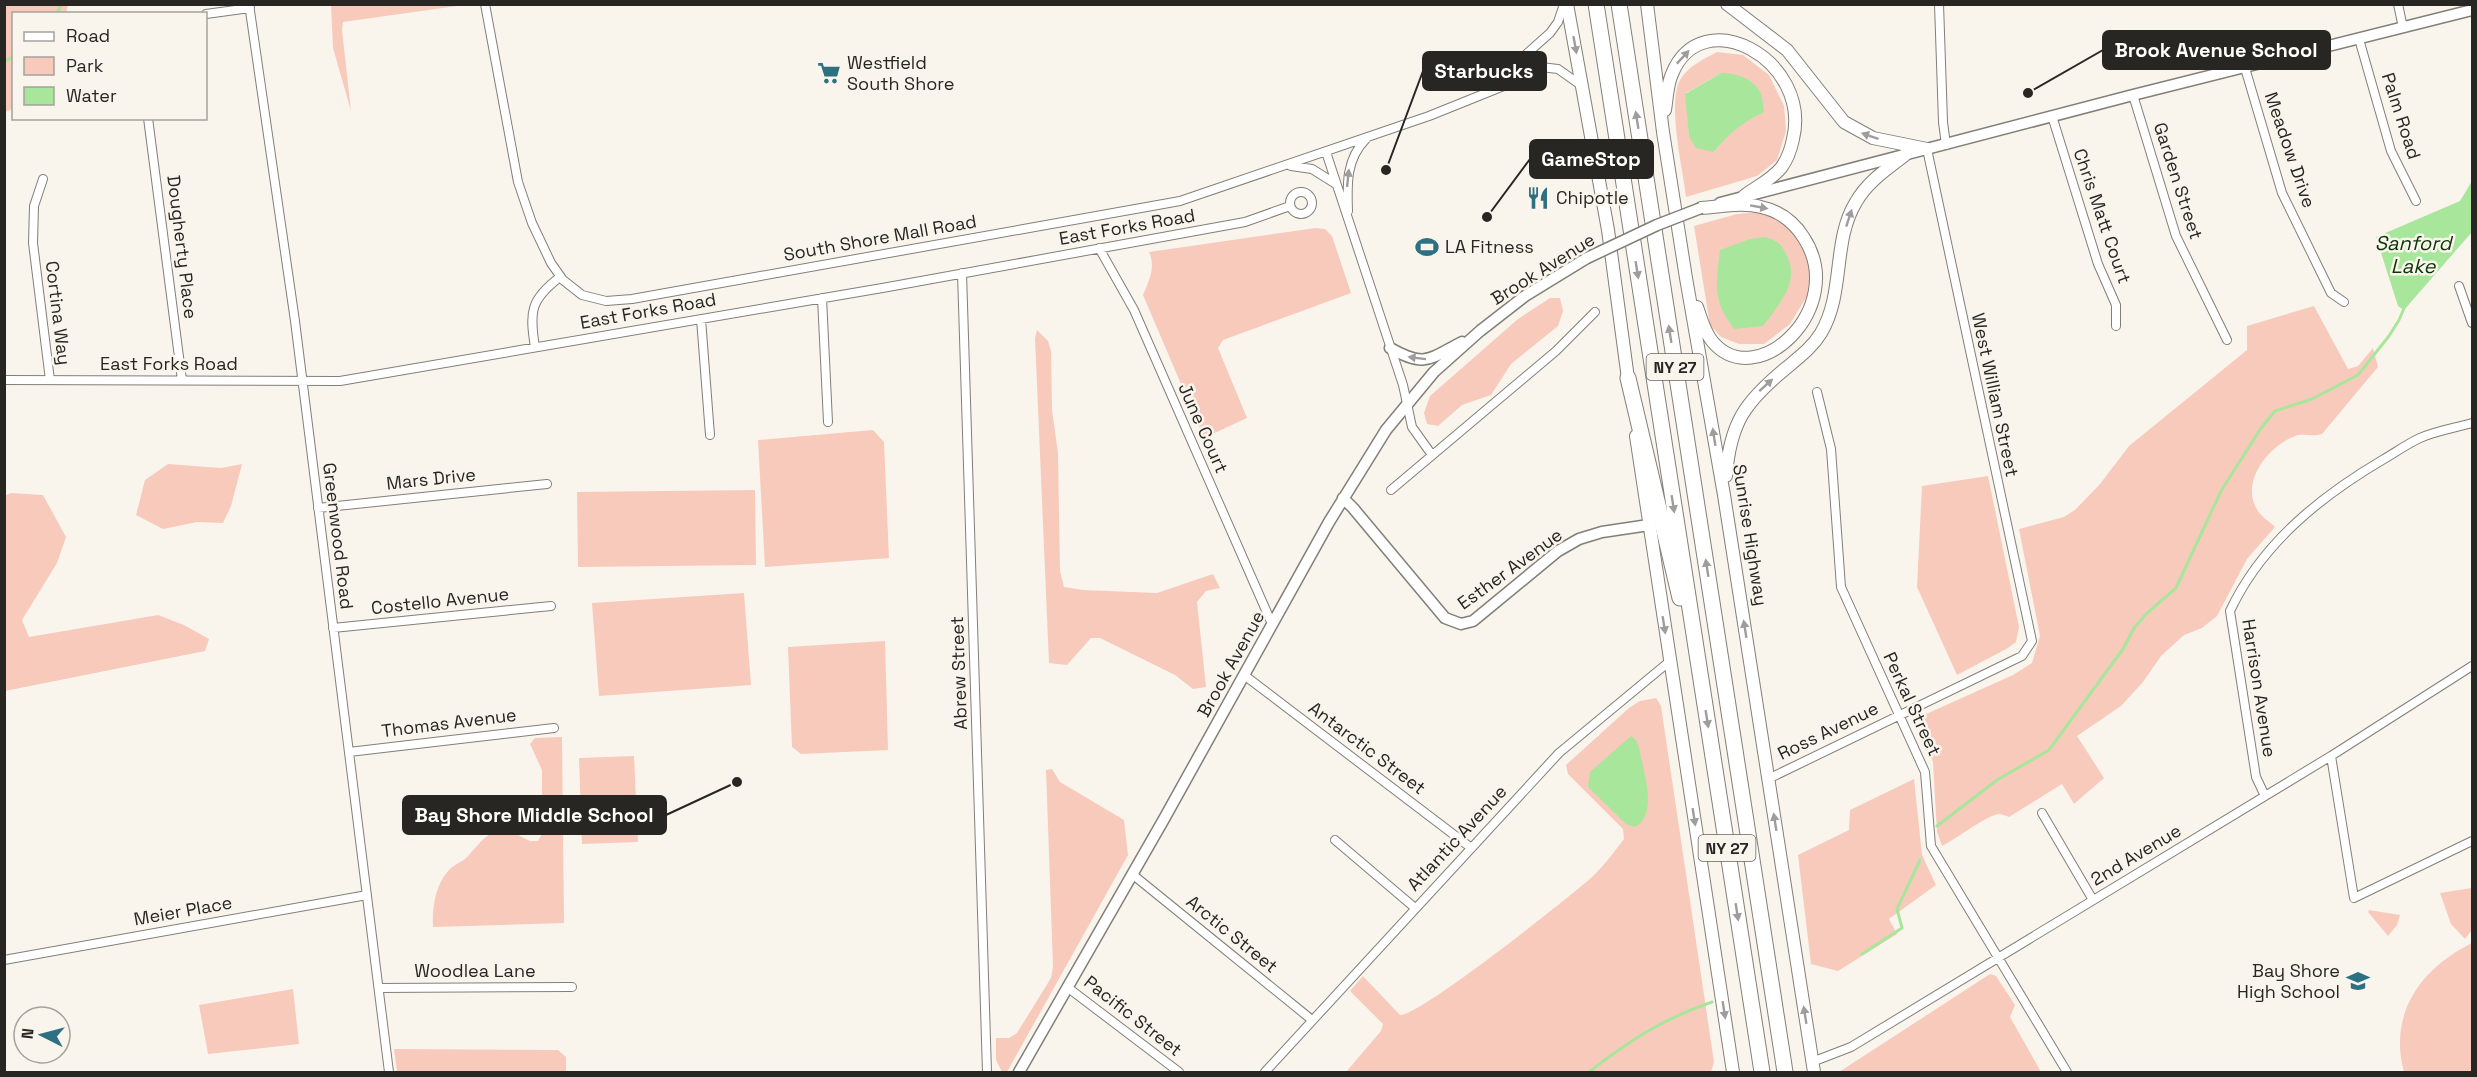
<svg xmlns="http://www.w3.org/2000/svg" width="2477" height="1077" viewBox="0 0 2477 1077" font-family="'Space Grotesk',sans-serif">
<style>
.green{fill:#f8cabc;fill-rule:evenodd}
.water{fill:#a8e69c}
.lines{fill:none;stroke-linecap:round;stroke-linejoin:round}
.stream{stroke:#a8e69c;stroke-width:3}
.minor-casing{stroke:#827f78;stroke-width:10}
.tertiary-casing{stroke:#827f78;stroke-width:13}
.secondary-casing{stroke:#827f78;stroke-width:14}
.motorway-casing{stroke:#827f78;stroke-width:17}
.minor{stroke:#fff;stroke-width:8}
.tertiary{stroke:#fff;stroke-width:10}
.secondary{stroke:#fff;stroke-width:12}
.motorway{stroke:#fff;stroke-width:15}
.tertiary-bridge-casing{stroke:#827f78;stroke-width:13;stroke-linecap:butt}
.tertiary-bridge{stroke:#fff;stroke-width:10}
.oneway{fill:#9e9d9c}
.labels{text-anchor:middle;stroke-width:5;stroke-linejoin:round;paint-order:stroke}
.shield{fill:#f9f5ed;stroke:#666460;stroke-width:1.5}
.shield-label{font-size:16px;font-weight:bold;fill:#272623}
.poi-label{font-size:18px;fill:#272623;stroke:#f9f5ed;text-anchor:start}
.street-label{font-size:18px;fill:#272623;stroke:#f9f5ed}
.water-label{font-size:20px;font-style:italic;fill:#0b3503;stroke:#f9f5ed}
.leader{fill:none;stroke:#272623;stroke-width:2}
.callout-dot{fill:#272623;stroke:#f9f5ed;stroke-width:2}
.callout{fill:#272623;stroke:#272623;stroke-width:2}
.callout-label{font-size:20px;text-anchor:middle;font-weight:bold;fill:#fff}
</style>
<rect width="100%" height="100%" fill="#f9f5ed"/>
<!-- green -->
<path class="green" d="M4 5H68L66 13 14 14 13 109 5 112Z
M331 5V4L464 5 343 22 342 30 351 111 333 48Z
M1717 52 1743 55 1769 75 1784 106 1786 131 1777 160 1757 176 1686 197C1683 169 1667 105 1680 80 1688 66 1704 59 1717 52ZM1721 73 1749 119 1727 135 1714 152 1689 137 1686 93Z
M1757 212 1773 216 1798 235 1811 271 1807 296 1790 324 1764 344H1739L1721 337 1710 325 1694 226 1737 214Z
M1316 228 1325 229 1332 236 1351 293 1223 340 1218 348 1247 418 1204 438 1143 295C1149 280 1156 268 1149 252Z
M1550 298H1560L1563 311 1558 326 1511 364 1491 395 1462 405 1438 426 1427 424 1424 413 1430 396 1518 319Z
M2314 306 2348 369 2358 366 2373 348 2378 367 2322 434C2313 437 2303 433 2295 436 2268 446 2239 483 2258 511 2262 517 2270 522 2275 527L2247 559 2217 616 2202 628 2184 635 2161 656 2143 682 2121 706 2077 736 2104 778 2074 804 2062 784 2009 817C2006 816 2002 814 1999 814 1987 815 1956 839 1942 846L1937 832 1933 762 1915 719 2013 675 2032 663 2040 636 2019 529 2064 517 2075 510 2100 484 2129 446 2247 350V326Z
M1037 330 1048 341 1051 351 1052 410 1058 453 1060 571 1064 587 1083 590 1157 593 1213 574 1220 588 1206 591 1197 602 1206 687 1193 689 1175 675 1100 638H1091L1067 665 1049 663 1035 338Z
M873 430 884 442 889 558 765 567 758 440Z
M168 464 221 468 242 464 231 506 223 523 197 522 163 529 136 515 145 480Z
M1988 476 2019 627 2016 642 2008 648 1957 675 1917 587 1922 486Z
M755 490 756 565 578 567 577 492Z
M11 493 43 495 66 537 57 563 22 620 29 637 158 615 184 625 209 639 205 651 5 691 4 496Z
M744 593 751 685 599 696 592 603Z
M885 641 888 750 801 754 792 747 788 647Z
M1656 698 1661 706 1714 1062 1711 1072H1346L1381 1031 1383 1024 1350 991 1363 976 1400 1015C1420 1016 1568 898 1591 878 1603 867 1614 852 1624 839L1623 829 1568 774 1566 765 1629 708 1640 701Z
M562 737 564 923 433 927C432 908 435 885 449 870 454 864 463 862 468 856 481 842 485 834 504 828L530 841H538L542 834V770L530 744 535 738Z
M634 756 638 842 582 844 579 758Z
M1052 769 1060 782 1124 820 1128 855 1007 1072H1002L996 1060V1038H1009L1017 1033 1051 978 1053 967 1046 770Z
M1914 779 1922 855 1936 885 1889 919 1897 934 1838 971 1811 964 1798 855 1849 830 1850 810Z
M2472 888V930L2465 939 2451 924 2440 893Z
M2369 910 2400 915 2397 925 2388 936 2368 912Z
M2472 943V1072H2404C2388 1014 2421 968 2472 943Z
M1990 974 1996 976 2015 1005 2010 1017 2041 1072H1839Z
M293 989 299 1044 208 1054 199 1005Z
M394 1049 558 1050 566 1057V1072H397Z"/>
<!-- water -->
<path class="water" d="M1721 73C1735 73 1753 78 1760 92 1763 97 1763 106 1764 112 1743 122 1728 134 1714 152L1696 148 1689 137 1685 94Z
M2472 181V232L2404 310 2398 306 2376 237 2460 201Z
M1765 237C1777 241 1781 243 1786 254 1801 282 1779 304 1763 326L1734 329C1712 300 1716 285 1720 250L1750 239Z
M1631 736 1636 740 1639 748C1643 770 1659 814 1635 827L1626 824 1588 787 1590 772Z"/>
<g class="lines">
<!-- stream -->
<path class="stream" d="M56 14 62 4
M4 62 14 56
M1937 826 1997 780 2049 750 2123 649 2134 628 2146 614 2176 588 2221 491 2261 428 2275 411 2312 399 2358 375 2389 336 2399 320 2405 306
M1862 954 1902 928 1897 909 1920 860
M1589 1072C1629 1041 1662 1019 1712 1002"/>
<!-- minor casing -->
<g class="minor-casing">
<path id="minor" d="M249 4 295 321 389 1072
M485 4 518 182 532 223 551 263 563 280 582 295 606 301 632 299 1180 201 1429 116 1521 79 1541 67 1558 69 1582 86
M1939 4 1943 122 1946 145
M2398 4 2403 28
M206 14 250 8
M2359 39 2391 151 2416 201
M2245 68 2282 193 2331 293 2344 302
M1485 91 1550 33 1558 22 1564 4
M2133 95 2176 236 2227 340
M2052 116 2098 264 2116 305V326
M148 118 182 380
M1326 152 1403 385 1412 427 1432 455
M1291 166 1312 169 1336 184
M43 179 34 206 33 243 50 380
M1290 203a11 11 0 1 1 22 0a11 11 0 1 1-22 0Z
M1348 211C1347 184 1346 159 1366 139
M1099 248 1134 310 1272 624
M962 273 987 1072
M2459 286 2472 323
M822 298 828 422
M701 319 710 435
M535 347C529 311 531 299 560 277
M4 380 340 381 888 287 1245 222 1290 206
M1817 392 1831 449 1841 587 1925 772 1931 846 2067 1072
M1391 490 1556 351 1595 312
M318 508 547 484
M333 628 551 606
M1244 675 1470 847
M349 752 554 728
M2331 756 2354 898 2472 841
M1768 779 2022 656 2032 641 1927 149
M2265 796 2256 777 2230 611C2262 543 2321 496 2384 459 2396 452 2407 444 2420 438 2436 431 2455 428 2472 423
M2042 813 2093 900
M1335 840 1415 908
M1132 874 1312 1020
M4 960 367 895
M1067 987 1179 1072
M379 988 572 987
M1812 1062 1851 1047 2331 756 2472 666
M1265 1072 1559 753 1670 661"/>
</g>
<!-- tertiary casing -->
<g class="tertiary-casing">
<path id="tertiary" d="M1720 203 2133 95 2472 10
M1390 348C1425 368 1429 359 1462 342
M1343 498 1353 508 1445 618 1461 624 1473 621 1558 551 1579 539 1602 532 1649 525
M1019 1072 1164 819 1329 522 1386 430 1434 372 1480 331 1525 296 1587 258"/>
</g>
<!-- secondary casing -->
<g class="secondary-casing">
<path id="secondary" d="M1567 4 1608 230 1629 386
M1647 4 1663 132 1686 278 1724 495 1814 1072
M1727 4 1787 50 1844 122 1873 138 1927 149
M1665 110C1667 98 1667 85 1672 74 1702 0 1812 60 1793 139 1791 149 1787 160 1781 168 1771 180 1756 187 1744 196
M1697 307C1701 318 1704 331 1712 341 1756 395 1849 308 1804 238 1794 222 1779 211 1761 207 1742 202 1720 207 1701 208
M1636 436 1733 1072
M1726 476C1730 423 1745 402 1785 369 1798 358 1812 348 1821 333 1845 293 1832 241 1856 202 1867 182 1887 169 1905 155"/>
</g>
<!-- motorway casing -->
<g class="motorway-casing">
<path id="motorway" d="M1596 4 1762 1072
M1619 4 1785 1072
M1628 378 1680 598"/>
</g>
<!-- minor -->
<use href="#minor" class="minor"/>
<!-- tertiary -->
<use href="#tertiary" class="tertiary"/>
<!-- secondary -->
<use href="#secondary" class="secondary"/>
<!-- motorway -->
<use href="#motorway" class="motorway"/>
<!-- tertiary-bridge casing -->
<g class="tertiary-bridge-casing">
<path id="tertiary-bridge" d="M1587 258 1657 225 1701 208"/>
</g>
<!-- tertiary-bridge -->
<use href="#tertiary-bridge" class="tertiary-bridge"/>
</g>
<!-- one-way arrows -->
<defs><path id="oneway-solid" d="M-6-.8H1V-3.2L6.5 0L1 3.2V.8H-6Z" transform="scale(1.5)"/></defs>
<g class="oneway">
<use href="#oneway-solid" transform="translate(1575 45) rotate(80)"/>
<use href="#oneway-solid" transform="translate(1683 57) rotate(-47)"/>
<use href="#oneway-solid" transform="translate(1637 120) rotate(-99)"/>
<use href="#oneway-solid" transform="translate(1870 136) rotate(-161)"/>
<use href="#oneway-solid" transform="translate(1348 178) rotate(-84)"/>
<use href="#oneway-solid" transform="translate(1759 207) rotate(10)"/>
<use href="#oneway-solid" transform="translate(1849 218) rotate(-72)"/>
<use href="#oneway-solid" transform="translate(1637 270) rotate(81)"/>
<use href="#oneway-solid" transform="translate(1670 334) rotate(-99)"/>
<use href="#oneway-solid" transform="translate(1417 358) rotate(-173)"/>
<use href="#oneway-solid" transform="translate(1766 385) rotate(-42)"/>
<use href="#oneway-solid" transform="translate(1714 437) rotate(-99)"/>
<use href="#oneway-solid" transform="translate(1673 504) rotate(81)"/>
<use href="#oneway-solid" transform="translate(1707 568) rotate(-99)"/>
<use href="#oneway-solid" transform="translate(1664 625) rotate(81)"/>
<use href="#oneway-solid" transform="translate(1745 629) rotate(-99)"/>
<use href="#oneway-solid" transform="translate(1707 719) rotate(81)"/>
<use href="#oneway-solid" transform="translate(1694 817) rotate(81)"/>
<use href="#oneway-solid" transform="translate(1775 822) rotate(-99)"/>
<use href="#oneway-solid" transform="translate(1737 912) rotate(81)"/>
<use href="#oneway-solid" transform="translate(1724 1010) rotate(81)"/>
<use href="#oneway-solid" transform="translate(1805 1015) rotate(-99)"/>
</g>
<!-- icons -->
<defs>
<g id="supermarket-bare" transform="scale(1.8)"><path d="M-6-5.5h2.5l.6 2H6L4.5 2H-2.5L-4.4-4H-6ZM-1.5 3.2a1.3 1.3 0 1 0 .1 0ZM3 3.2a1.3 1.3 0 1 0 .1 0Z" fill="#2d7081" stroke="#f9f5ed" stroke-width="2.5" paint-order="stroke"/></g>
<g id="restaurant-bare" transform="scale(1.8)"><path d="M-5-6h1v4h1v-4h1v4h1v-4h1v5L-1.5 .5V6h-2V.5L-5-1ZM5-6V6H3V1.5H1.5Q1.5-4 5-6Z" fill="#2d7081" stroke="#f9f5ed" stroke-width="2.5" paint-order="stroke"/></g>
<g id="stadium-bare" transform="scale(1.8)"><path d="M0-5a6.5 5 0 1 0 0 10a6.5 5 0 1 0 0-10ZM-3.5-1.8h7v3.6h-7Z" fill="#2d7081" stroke="#f9f5ed" stroke-width="2.5" paint-order="stroke"/></g>
<g id="school-bare" transform="scale(1.8)"><path d="M0-5L7-2L0 1L-7-2ZM-4 1L0 2.5L4 1V4Q0 6-4 4Z" fill="#2d7081" stroke="#f9f5ed" stroke-width="2.5" paint-order="stroke"/></g>
</defs>
<g fill-rule="evenodd">
<use href="#supermarket-bare" x="829" y="73"/>
<use href="#restaurant-bare" x="1538" y="198"/>
<use href="#stadium-bare" x="1427" y="247"/>
<use href="#school-bare" x="2358" y="981"/>
</g>
<g class="labels">
<!-- shield labels -->
<g class="shield">
<rect x="1646.5" y="354" width="57" height="26" rx="4.5"/>
<rect x="1698.5" y="835" width="57" height="26" rx="4.5"/>
</g>
<g class="shield-label">
<text x="1675" y="373">NY 27</text>
<text x="1727" y="854">NY 27</text>
</g>
<!-- poi labels -->
<g class="poi-label">
<text x="847" y="69">Westfield<tspan x="847" dy="21">South Shore</tspan></text>
<text x="1556" y="204">Chipotle</text>
<text x="1445" y="253">LA Fitness</text>
<text x="2340" y="977" text-anchor="end">Bay Shore<tspan x="2340" dy="21">High School</tspan></text>
</g>
<!-- street labels -->
<g class="street-label">
<text transform="translate(2401 116) rotate(72)" y="6">Palm Road</text>
<text transform="translate(2290 150) rotate(71)" y="6">Meadow Drive</text>
<text transform="translate(2178 181) rotate(72)" y="6">Garden Street</text>
<text transform="translate(2102 216) rotate(71)" y="6">Chris Matt Court</text>
<text transform="translate(1127 227) rotate(-10)" y="6">East Forks Road</text>
<text transform="translate(880 238) rotate(-10)" y="6">South Shore Mall Road</text>
<text transform="translate(182 247) rotate(83)" y="6">Dougherty Place</text>
<text transform="translate(1543 269) rotate(-32)" y="6">Brook Avenue</text>
<text transform="translate(648 311) rotate(-10)" y="6">East Forks Road</text>
<text transform="translate(58 313) rotate(83)" y="6">Cortina Way</text>
<text x="169" y="370">East Forks Road</text>
<text transform="translate(1995 395) rotate(78)" y="6">West William Street</text>
<text transform="translate(1203 428) rotate(66)" y="6">June Court</text>
<text transform="translate(431 479) rotate(-6)" y="6">Mars Drive</text>
<text transform="translate(1750 535) rotate(81)" y="6">Sunrise Highway</text>
<text transform="translate(338 536) rotate(83)" y="6">Greenwood Road</text>
<text transform="translate(1510 569) rotate(-36)" y="6">Esther Avenue</text>
<text transform="translate(440 601) rotate(-6)" y="6">Costello Avenue</text>
<text transform="translate(1231 664) rotate(-61)" y="6">Brook Avenue</text>
<text transform="translate(959 673) rotate(-92)" y="6">Abrew Street</text>
<text transform="translate(2259 688) rotate(81)" y="6">Harrison Avenue</text>
<text transform="translate(1912 704) rotate(65)" y="6">Perkal Street</text>
<text transform="translate(449 723) rotate(-7)" y="6">Thomas Avenue</text>
<text transform="translate(1828 731) rotate(-26)" y="6">Ross Avenue</text>
<text transform="translate(1367 748) rotate(37)" y="6">Antarctic Street</text>
<text transform="translate(1457 838) rotate(-47)" y="6">Atlantic Avenue</text>
<text transform="translate(2136 855) rotate(-31)" y="6">2nd Avenue</text>
<text transform="translate(183 911) rotate(-10)" y="6">Meier Place</text>
<text transform="translate(1232 934) rotate(39)" y="6">Arctic Street</text>
<text x="475" y="977">Woodlea Lane</text>
<text transform="translate(1133 1016) rotate(38)" y="6">Pacific Street</text>
</g>
<!-- water labels -->
<g class="water-label">
<text x="2413" y="250">Sanford<tspan x="2413" dy="23">Lake</tspan></text>
</g>
</g>
<!-- callouts -->
<path class="leader" d="M2028 93L2103 50M1386 170L1423 71M1487 217L1530 159M737 782L666 815"/>
<g class="callout-dot">
<circle cx="2028" cy="93" r="6"/>
<circle cx="1386" cy="170" r="6"/>
<circle cx="1487" cy="217" r="6"/>
<circle cx="737" cy="782" r="6"/>
</g>
<g class="callout">
<rect x="2103" y="31" width="227" height="38" rx="6"/>
<rect x="1423" y="52" width="123" height="38" rx="6"/>
<rect x="1530" y="140" width="123" height="38" rx="6"/>
<rect x="403" y="796" width="263" height="38" rx="6"/>
</g>
<g class="callout-label">
<text x="2216" y="57">Brook Avenue School</text>
<text x="1484" y="78">Starbucks</text>
<text x="1591" y="166">GameStop</text>
<text x="534" y="822">Bay Shore Middle School</text>
</g>
<!-- border -->
<rect width="2477" height="1077" fill="none" stroke="#272623" stroke-width="12"/>
<!-- legend -->
<rect x="12" y="12" width="195" height="108" fill="#f9f5ed" stroke="#a5a29c" stroke-width="1.5"/>
<rect x="24" y="32" width="30" height="9" fill="#ffffff" stroke="#a5a29c" stroke-width="1.5"/>
<text x="66" y="42" font-size="18" fill="#272623">Road</text>
<rect x="24" y="57" width="30" height="18" fill="#f8cabc" stroke="#a5a29c" stroke-width="1.5"/>
<text x="66" y="72" font-size="18" fill="#272623">Park</text>
<rect x="24" y="87" width="30" height="18" fill="#a8e69c" stroke="#a5a29c" stroke-width="1.5"/>
<text x="66" y="102" font-size="18" fill="#272623">Water</text>
<!-- north arrow -->
<g transform="translate(42 1035) rotate(276)"><circle r="28" fill="#f9f5ed" stroke="#a5a29c" stroke-width="1.5"/>
<path d="M0-4.5L10 22L0 15L-10 22Z" fill="#2d7081"/>
<text y="-9" font-size="16" font-weight="bold" text-anchor="middle" fill="#272623">N</text>
</g>
</svg>
